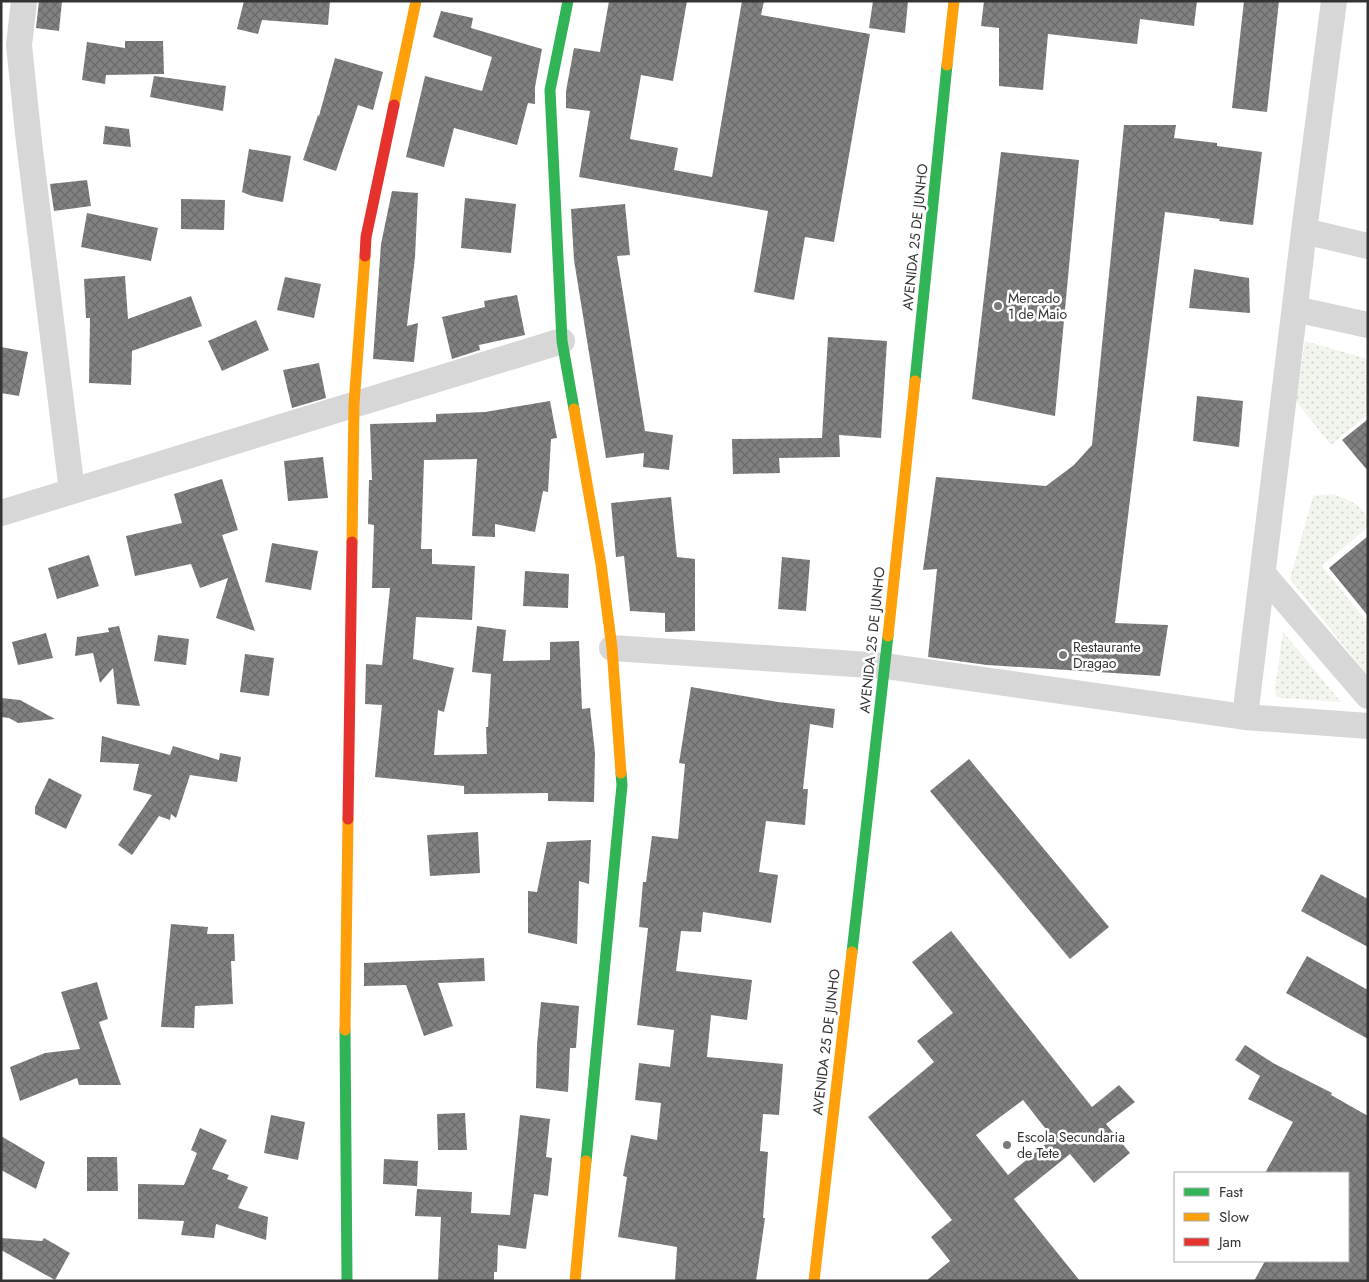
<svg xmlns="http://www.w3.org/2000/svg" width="1369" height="1282" viewBox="0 0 1369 1282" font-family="Jost,sans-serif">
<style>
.park{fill:url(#park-dots)}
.building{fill:url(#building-cross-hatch);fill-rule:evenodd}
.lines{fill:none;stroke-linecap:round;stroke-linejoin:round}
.street{stroke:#d7d7d7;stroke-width:26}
.fast{stroke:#30b455;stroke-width:11}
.slow{stroke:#ff9f0a;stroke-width:11}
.jam{stroke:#e5322d;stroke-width:11}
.poi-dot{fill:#7a7a7a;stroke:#fff;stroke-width:2}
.labels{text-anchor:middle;stroke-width:5;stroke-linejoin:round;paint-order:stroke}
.street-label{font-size:14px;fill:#333;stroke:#fff}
.poi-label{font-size:14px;fill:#333;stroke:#fff;text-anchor:start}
</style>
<defs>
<pattern id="park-dots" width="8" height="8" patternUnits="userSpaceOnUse" patternTransform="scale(1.25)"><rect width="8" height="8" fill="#f1f5ed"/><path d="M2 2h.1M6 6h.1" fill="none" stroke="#cfd2cc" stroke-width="1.8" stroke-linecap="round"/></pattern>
<pattern id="building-cross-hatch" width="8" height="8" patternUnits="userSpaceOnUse" patternTransform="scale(1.25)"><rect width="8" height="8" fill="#818181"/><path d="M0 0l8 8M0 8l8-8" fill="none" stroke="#6a6a6a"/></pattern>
</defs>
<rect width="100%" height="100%" fill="#fff"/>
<!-- park -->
<path class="park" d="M1305 341 1368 359V414L1331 445 1295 400Z
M1332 494C1349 499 1368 507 1368 527L1322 566 1368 623V676L1290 579 1313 496Z
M1283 632 1341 702 1281 698 1276 696 1275 689Z"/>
<!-- building -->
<path class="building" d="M39 1H62L59 31 36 28Z
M244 1H330L328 25 262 20 258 34 237 29Z
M609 1H687L673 81 641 75 630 139 678 148 674 170 712 177 742 1H764L761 15 870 34 834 242 805 237 794 300 754 292 768 211 579 177 590 111 566 108V91L574 48 600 52Z
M873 1H908L905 33 869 28Z
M984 1H1197L1194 26 1140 19 1137 44 1048 34 1043 90 999 86V28L981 26Z
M1244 1H1279L1267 112 1232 108Z
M441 11 473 18 471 28 542 49 535 87V104L528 103 517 145 454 128 444 167 406 157 425 76 482 91 492 57 433 37Z
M125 41H163L164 74 106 75 105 84 82 80 87 42 125 48Z
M335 58 383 72 373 110 358 105 336 171 303 160 318 115 319 116Z
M154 76 226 86 223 111 150 97Z
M1124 125H1176L1174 138 1217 143V146L1262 152 1253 225 1219 221 1220 219 1165 212 1115 623 1168 625 1160 676 987 665 928 657 937 569 923 570 936 477 1046 486 1074 465 1092 445Z
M105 126 129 129 131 147 103 144Z
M249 149 291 156 283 202 252 196 242 192Z
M1001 152 1079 160 1055 416 972 399Z
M87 180 91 206 54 211 50 184Z
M392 191 418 193 415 257 407 326 418 323 414 362 373 359 381 244Z
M465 198 516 204 511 253 461 248Z
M181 199 225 200 224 230 181 229Z
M625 204 630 255 617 256 645 431 673 435 669 470 643 467 644 453 606 458 574 260 571 209Z
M87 213 158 228 151 261 81 247Z
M1194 269 1249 278 1250 313 1189 308Z
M125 276 128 319 191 296 202 326 132 351 131 385 89 383 90 318H86L84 279Z
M285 277 321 284 314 318 277 310Z
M517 295 525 335 479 345 480 350 452 359 442 317 485 307 484 301Z
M256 320 269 350 222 371 208 341Z
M828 337 887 341 881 438 839 435 840 457 779 458 780 473 733 474 732 439 822 438Z
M1 347 28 352 19 396 1 393Z
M319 363 326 398 292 408 283 370Z
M1197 396 1243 401 1239 447 1193 441Z
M550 401 557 438 551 439 548 492 543 491 535 532 495 524V537L472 536 477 459 424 460 421 549H432V564L475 566 472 620 416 617 413 659 454 668 444 712 438 710 434 755 487 754 486 727H488L491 674 472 672 477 626 506 630 503 661 550 660V642L579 641 582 709 590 708 595 753 594 802 548 801V793L464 794V786L375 777 382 705 365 704 366 664 382 665 390 588H372L374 525 368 524 369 480H372L370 424 436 422V414L485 412Z
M1368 419V471L1342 440Z
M323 457 328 498 288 501 284 461Z
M222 479 238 530 222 535 255 631 216 618 228 578 200 588 191 564 135 576 126 536 182 523 174 494Z
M671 497 677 557 695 559V631L665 632V613L630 611 624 556 616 557 611 503Z
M1368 536V616L1329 568Z
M272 543 318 551 311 590 265 582Z
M89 555 99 586 57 599 48 568Z
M782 557 810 560 806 611 778 609Z
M525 571 569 574 568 608 523 606Z
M119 626 140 706 117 704 113 668 100 683 93 653 75 656 77 637 109 632 108 628Z
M46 633 53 658 18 665 12 642Z
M158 635 189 639 186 665 154 661Z
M245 654 274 658 269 696 240 692Z
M691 687 778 702 835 709 833 728 810 724 803 789H808L805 825 766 821 759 872 778 875 771 923 703 912 701 932 681 931 676 971 752 980 747 1020 711 1015 707 1057 783 1064 779 1115 763 1114 760 1151 768 1152 763 1218H765L756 1281H675L677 1247 618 1237 627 1177 623 1176 631 1135 657 1140 661 1103 635 1100 639 1063 670 1067 674 1030 637 1025 648 928 639 927 643 882H646L652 836 678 839 685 764 679 763Z
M1 698 20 700 55 719 18 723 9 718 1 717Z
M102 736 170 755 173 746 219 760 220 753 241 757 237 782 190 775 176 818 171 814 170 820 159 816 132 855 118 845 152 795 133 790 139 764 100 762Z
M969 759 1109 927 1070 959 930 791Z
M49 778 82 795 66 829 35 814V807Z
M478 832 480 873 430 876 427 835Z
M591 840 589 884 579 881 577 944 528 933V891L537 892 547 842Z
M1321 874 1368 899V947L1301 911Z
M171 924 208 927 207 934H234L235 961H231L233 1004 195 1006 194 1028 161 1027Z
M951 931 1092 1107 1119 1085 1135 1102 1106 1124 1130 1153 1094 1183 1070 1154 1014 1199 1080 1281H926L950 1261 931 1237 952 1220 868 1117 934 1062 917 1041 953 1013 912 962ZM1023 1100 1053 1138 1008 1175 976 1135Z
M1307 956 1368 990V1039L1286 993Z
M484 958 485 981 438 983 453 1026 424 1036 406 985 364 986V963Z
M97 982 108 1019 99 1022 121 1085H79L77 1078 20 1101 10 1067 45 1053 80 1049 61 992Z
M541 1002 579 1006 576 1048H570L568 1092 536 1088 537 1045Z
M1245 1045 1273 1063 1332 1093 1331 1095 1368 1116V1281H1254L1265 1261H1348V1173H1265L1293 1122 1248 1099 1260 1076 1235 1060Z
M465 1113 467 1150H438L437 1114Z
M271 1115 305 1122 298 1160 264 1153Z
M520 1115 550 1119 546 1157 552 1158 548 1196 534 1194 526 1249 498 1245 497 1272H494V1281H438L441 1217 415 1216 417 1189 472 1192 471 1213 510 1215Z
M200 1128 227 1140 212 1169 229 1175 227 1179 248 1187 238 1208 268 1217 266 1240 216 1224 214 1238 181 1235 184 1221 138 1219V1184L184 1185 197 1153 191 1150Z
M1 1136 45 1162 36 1189 1 1170Z
M87 1157H117L118 1191H87Z
M384 1159 418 1161 417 1186 383 1184Z
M1 1238 42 1241 44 1238 70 1253 55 1280 1 1250Z"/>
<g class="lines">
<!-- street -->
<path class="street" d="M24 1 19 45 29 142 72 491
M1304 231 1368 246
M1295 309 1368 325
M1 513 562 341
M1263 574 1368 696
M612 648 885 666 1245 717 1368 726
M1245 717 1304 231 1334 1"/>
<!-- fast -->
<path class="fast" d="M568 1 550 90 562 341 574 409
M915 381 947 65
M852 952 888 636
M345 1030 347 1281
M586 1161 622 785 621 773"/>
<!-- slow -->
<path class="slow" d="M947 65 954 1
M394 105 416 1
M574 409 601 564 612 648 621 773
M352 542 354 404 365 256
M888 636 915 381
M345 1030 348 819
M575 1281 586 1161
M814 1281 852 952"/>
<!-- jam -->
<path class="jam" d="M365 256 366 237 394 105
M348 819 352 542"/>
</g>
<!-- markers -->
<g class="poi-dot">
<circle cx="998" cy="306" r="5"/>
<circle cx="1063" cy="655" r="5"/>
<circle cx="1007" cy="1145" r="5"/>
</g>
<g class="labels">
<!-- street labels -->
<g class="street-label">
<text transform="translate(915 237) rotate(-84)" y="5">AVENIDA 25 DE JUNHO</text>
<text transform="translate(872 640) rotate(-84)" y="5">AVENIDA 25 DE JUNHO</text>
<text transform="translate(826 1042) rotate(-83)" y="5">AVENIDA 25 DE JUNHO</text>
</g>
<!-- poi labels -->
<g class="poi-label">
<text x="1008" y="303">Mercado<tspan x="1008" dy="16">1 de Maio</tspan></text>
<text x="1073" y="652">Restaurante<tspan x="1073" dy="16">Dragao</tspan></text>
<text x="1017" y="1142">Escola Secundaria<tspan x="1017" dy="16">de Tete</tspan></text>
</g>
</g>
<!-- border -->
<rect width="1369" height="1282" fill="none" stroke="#333333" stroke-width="5"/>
<!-- legend -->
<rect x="1174" y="1172" width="175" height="90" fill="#ffffff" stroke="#adadad"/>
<rect x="1184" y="1188" width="25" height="8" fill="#30b455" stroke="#adadad"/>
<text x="1219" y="1197" font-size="15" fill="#333333">Fast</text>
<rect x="1184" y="1213" width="25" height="8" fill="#ff9f0a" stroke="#adadad"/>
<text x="1219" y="1222" font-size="15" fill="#333333">Slow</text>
<rect x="1184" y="1238" width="25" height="8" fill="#e5322d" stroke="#adadad"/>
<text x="1219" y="1247" font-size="15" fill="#333333">Jam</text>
</svg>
